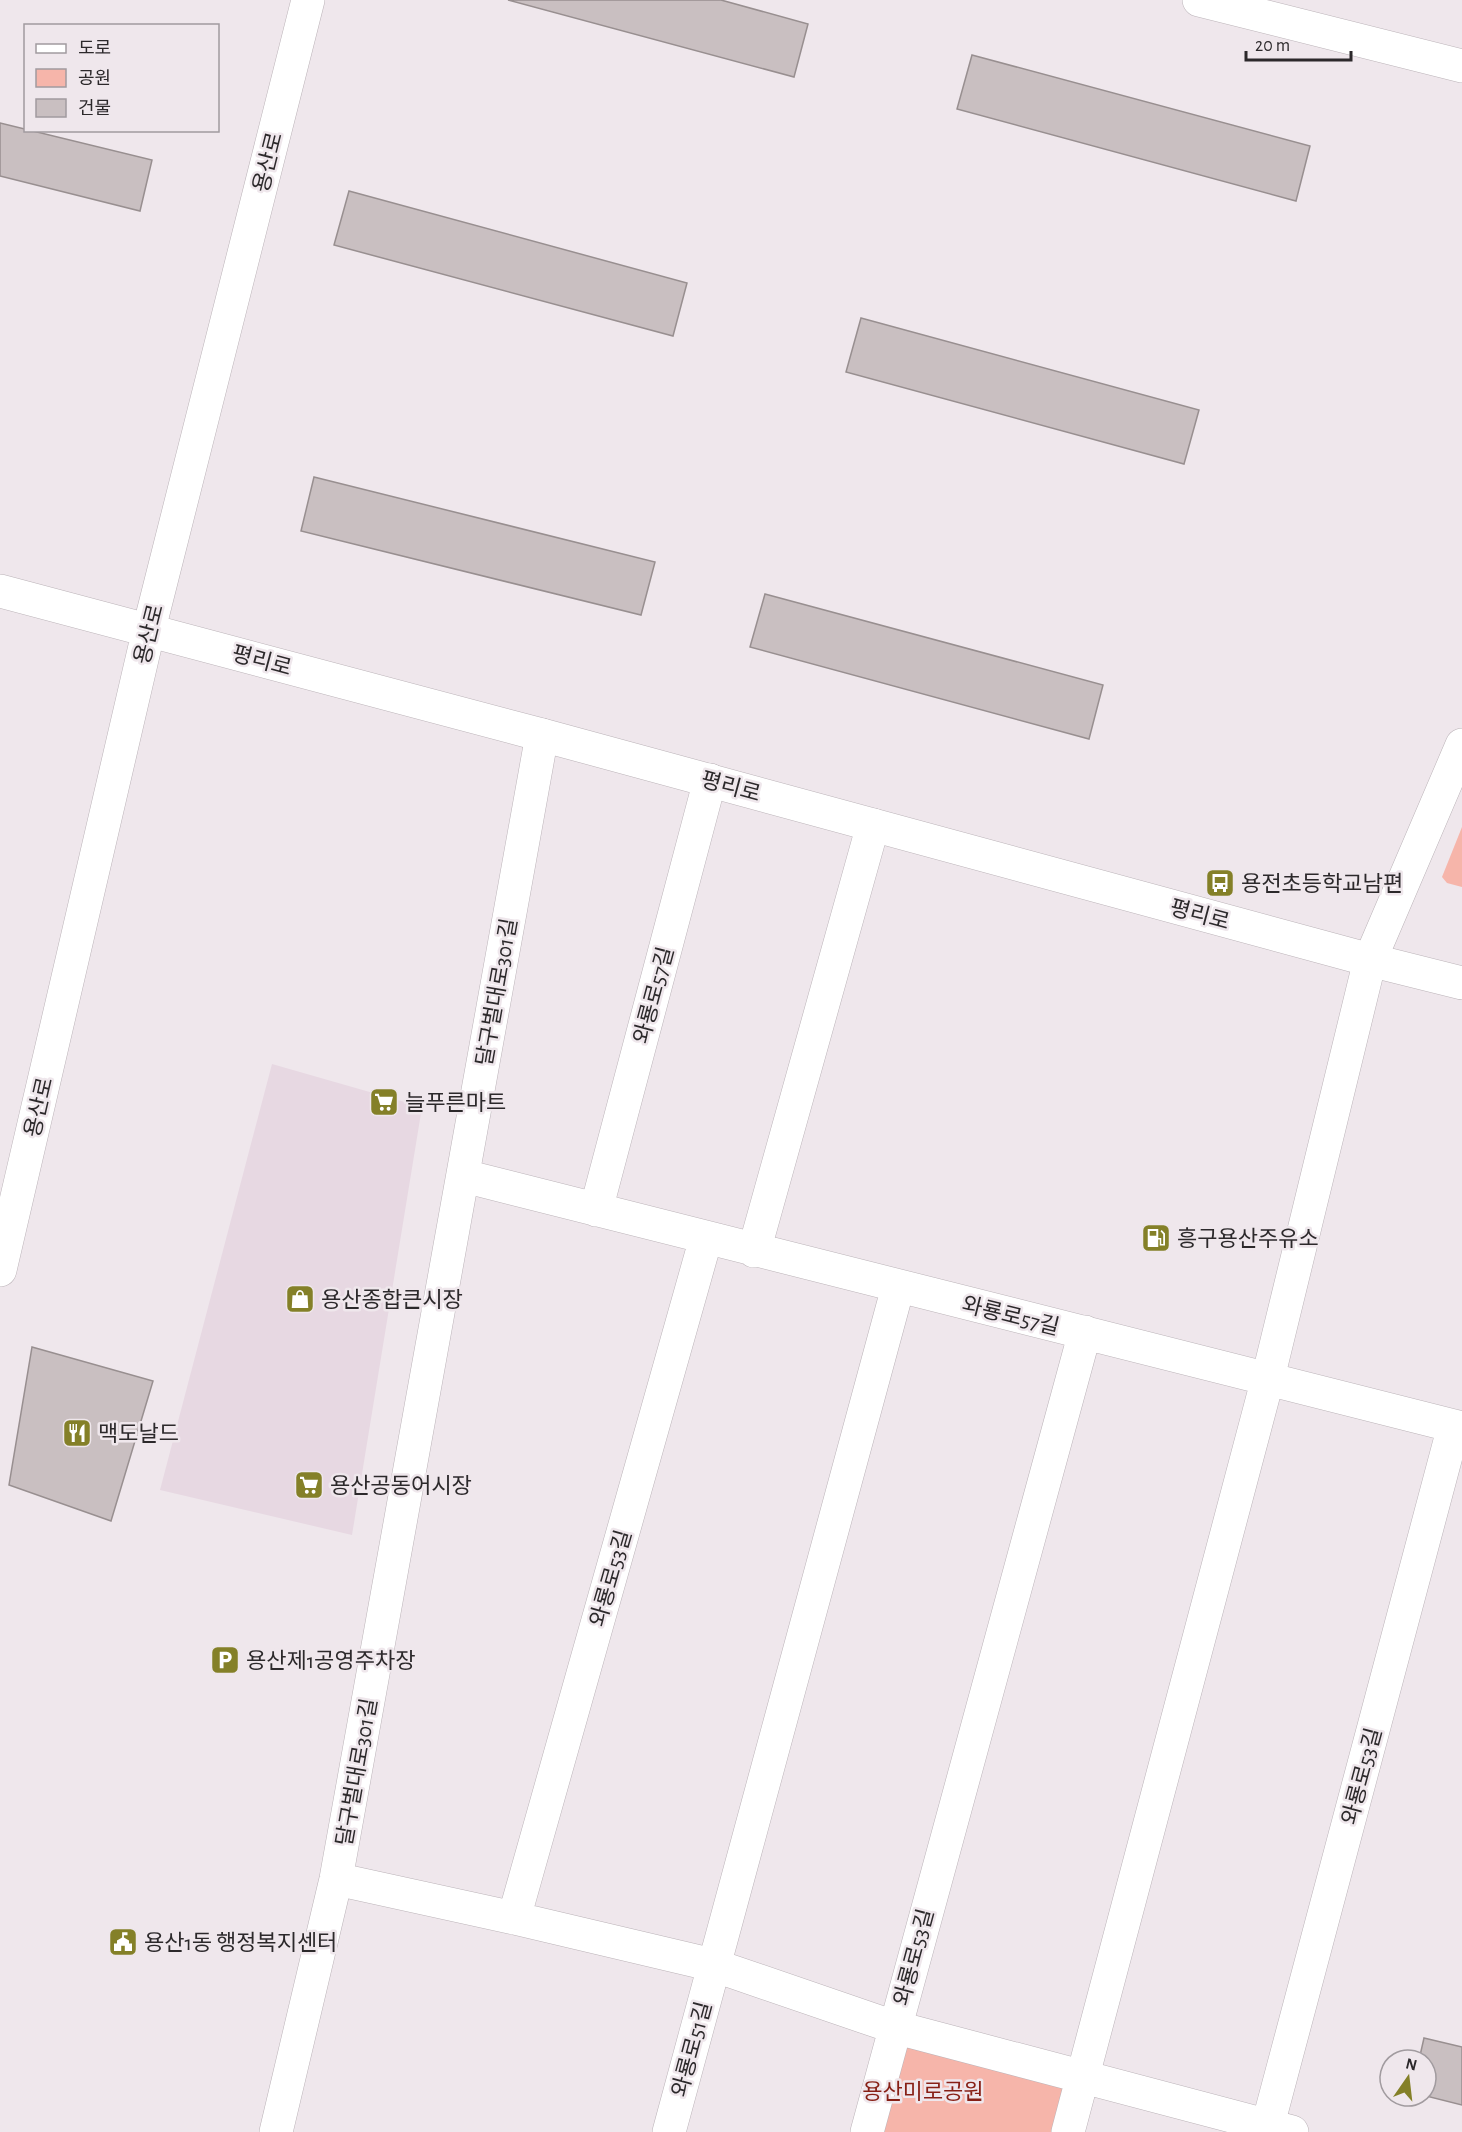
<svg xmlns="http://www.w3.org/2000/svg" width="1462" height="2132" viewBox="0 0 1462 2132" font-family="'Alegreya Sans','Noto Sans KR',sans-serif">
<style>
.built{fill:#e7d8e2}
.green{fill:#f6b5aa}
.building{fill:#c9bfc1;stroke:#988f90;stroke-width:1.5}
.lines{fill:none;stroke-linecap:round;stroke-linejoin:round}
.minor-casing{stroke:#bbb3b8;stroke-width:34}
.tertiary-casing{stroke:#bbb3b8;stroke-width:34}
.secondary-casing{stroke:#bbb3b8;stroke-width:34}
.minor{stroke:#fff;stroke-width:33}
.tertiary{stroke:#fff;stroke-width:33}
.secondary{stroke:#fff;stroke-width:33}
.labels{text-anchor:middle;stroke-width:5;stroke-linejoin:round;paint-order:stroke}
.street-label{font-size:22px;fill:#2c292b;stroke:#efe7ec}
.poi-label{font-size:22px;fill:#2c292b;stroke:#efe7ec;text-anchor:start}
.park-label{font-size:22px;fill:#871f15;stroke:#efe7ec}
</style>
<rect width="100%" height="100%" fill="#efe7ec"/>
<!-- built -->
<path class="built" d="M272 1064 422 1107 352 1535 160 1490Z"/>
<!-- green -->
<path class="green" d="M1462 827V887L1447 883 1442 877Z
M894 2040 1077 2089 1066 2132H870Z"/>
<!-- building -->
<path class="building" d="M508 0H721L808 24 794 77Z
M972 55 1310 146 1296 201 957 109Z
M0 123 152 160 140 211 0 176Z
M349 191 687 283 673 336 334 245Z
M861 318 1199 410 1184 464 846 372Z
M314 477 655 562 641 615 301 531Z
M765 594 1103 685 1089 739 750 647Z
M32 1347 153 1381 111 1521 9 1485Z
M1424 2038 1462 2047V2105L1426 2096V2060H1419Z"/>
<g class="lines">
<!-- minor casing -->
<g class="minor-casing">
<path id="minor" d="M1199 0 1462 66
M149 629 308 0
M464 1176 1462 1428
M596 1210 710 780
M754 1251 873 825
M336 1879 514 1918 713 1965 894 2027 1292 2132
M514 1918 706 1238
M276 2132 336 1879 542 735
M669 2132 898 1287
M867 2132 1085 1332
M1068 2132 1268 1378 1370 960
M1266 2132 1454 1426"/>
</g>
<!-- tertiary casing -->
<g class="tertiary-casing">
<path id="tertiary" d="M1370 960 1462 745"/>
</g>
<!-- secondary casing -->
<g class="secondary-casing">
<path id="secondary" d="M0 591 542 735 1370 960 1462 983
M0 1270 149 629"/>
</g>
<!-- minor -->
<use href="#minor" class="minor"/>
<!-- tertiary -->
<use href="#tertiary" class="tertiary"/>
<!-- secondary -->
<use href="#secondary" class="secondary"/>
</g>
<!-- icons -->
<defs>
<g id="bus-square" transform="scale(1.5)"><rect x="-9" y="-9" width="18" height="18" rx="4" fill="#848028" stroke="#efe7ec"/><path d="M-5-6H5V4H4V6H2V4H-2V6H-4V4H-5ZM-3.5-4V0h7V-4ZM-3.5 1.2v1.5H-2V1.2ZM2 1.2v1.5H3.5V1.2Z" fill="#fff"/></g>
<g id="supermarket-square" transform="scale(1.5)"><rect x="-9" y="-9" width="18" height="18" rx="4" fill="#848028" stroke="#efe7ec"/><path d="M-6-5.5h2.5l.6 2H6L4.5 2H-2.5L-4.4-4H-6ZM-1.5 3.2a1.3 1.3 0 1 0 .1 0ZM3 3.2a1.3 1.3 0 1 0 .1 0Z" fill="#fff"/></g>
<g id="fuel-square" transform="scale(1.5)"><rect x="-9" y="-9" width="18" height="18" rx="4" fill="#848028" stroke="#efe7ec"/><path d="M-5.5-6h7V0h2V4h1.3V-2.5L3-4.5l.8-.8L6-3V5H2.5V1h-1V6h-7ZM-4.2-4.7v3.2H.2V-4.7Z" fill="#fff"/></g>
<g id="shop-square" transform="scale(1.5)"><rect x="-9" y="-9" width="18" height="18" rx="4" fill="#848028" stroke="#efe7ec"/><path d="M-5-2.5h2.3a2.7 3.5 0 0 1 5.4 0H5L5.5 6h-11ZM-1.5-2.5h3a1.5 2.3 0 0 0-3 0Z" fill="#fff"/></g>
<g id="restaurant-square" transform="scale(1.5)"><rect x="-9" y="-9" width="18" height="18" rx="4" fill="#848028" stroke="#efe7ec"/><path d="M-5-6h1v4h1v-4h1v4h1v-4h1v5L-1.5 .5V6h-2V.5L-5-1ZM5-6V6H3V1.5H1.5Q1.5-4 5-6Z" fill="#fff"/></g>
<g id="parking-square" transform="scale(1.5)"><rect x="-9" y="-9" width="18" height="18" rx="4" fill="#848028" stroke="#efe7ec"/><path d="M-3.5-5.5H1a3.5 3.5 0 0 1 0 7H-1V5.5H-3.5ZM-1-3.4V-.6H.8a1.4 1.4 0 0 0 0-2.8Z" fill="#fff"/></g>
<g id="civic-square" transform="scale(1.5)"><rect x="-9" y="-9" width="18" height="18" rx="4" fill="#848028" stroke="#efe7ec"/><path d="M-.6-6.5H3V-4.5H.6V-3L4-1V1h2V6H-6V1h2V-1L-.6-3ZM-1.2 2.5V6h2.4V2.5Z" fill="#fff"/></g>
</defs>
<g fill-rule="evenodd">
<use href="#bus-square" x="1220" y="883"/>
<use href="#supermarket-square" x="384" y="1102"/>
<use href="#fuel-square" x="1156" y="1238"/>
<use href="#shop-square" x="300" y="1299"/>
<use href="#restaurant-square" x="77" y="1433"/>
<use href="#supermarket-square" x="309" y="1485"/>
<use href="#parking-square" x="225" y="1660"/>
<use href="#civic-square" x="123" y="1942"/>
</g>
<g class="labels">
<!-- street labels -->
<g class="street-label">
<text transform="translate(267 162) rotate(-76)" y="8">용산로</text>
<text transform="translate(148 634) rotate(-76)" y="8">용산로</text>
<text transform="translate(262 660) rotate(15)" y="8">평리로</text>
<text transform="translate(731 786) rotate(15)" y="8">평리로</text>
<text transform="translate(1200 914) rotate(15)" y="8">평리로</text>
<text transform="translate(496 992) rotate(-80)" y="8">달구벌대로301길</text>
<text transform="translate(653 995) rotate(-75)" y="8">와룡로57길</text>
<text transform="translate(38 1107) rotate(-77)" y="8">용산로</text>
<text transform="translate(1011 1315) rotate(14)" y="8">와룡로57길</text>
<text transform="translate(610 1578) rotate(-74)" y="8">와룡로53길</text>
<text transform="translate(356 1772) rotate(-80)" y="8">달구벌대로301길</text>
<text transform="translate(1361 1776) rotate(-75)" y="8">와룡로53길</text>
<text transform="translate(913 1957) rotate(-75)" y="8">와룡로53길</text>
<text transform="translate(691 2049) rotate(-75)" y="8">와룡로51길</text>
</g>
<!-- poi labels -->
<g class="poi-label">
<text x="1241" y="891">용전초등학교남편</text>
<text x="405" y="1110">늘푸른마트</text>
<text x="1177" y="1246">흥구용산주유소</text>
<text x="321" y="1307">용산종합큰시장</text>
<text x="98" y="1441">맥도날드</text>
<text x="330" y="1493">용산공동어시장</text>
<text x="246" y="1668">용산제1공영주차장</text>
<text x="144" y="1950">용산1동 행정복지센터</text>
</g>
<!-- park labels -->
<g class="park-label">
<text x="923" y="2099">용산미로공원</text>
</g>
</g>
<!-- legend -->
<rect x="24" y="24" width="195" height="108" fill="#efe7ec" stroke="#a19b9f" stroke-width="1.5"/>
<rect x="36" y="44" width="30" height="9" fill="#ffffff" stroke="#a19b9f" stroke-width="1.5"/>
<text x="78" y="54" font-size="18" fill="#2c292b">도로</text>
<rect x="36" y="69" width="30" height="18" fill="#f6b5aa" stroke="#a19b9f" stroke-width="1.5"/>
<text x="78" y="84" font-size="18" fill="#2c292b">공원</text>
<rect x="36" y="99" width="30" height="18" fill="#c9bfc1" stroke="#a19b9f" stroke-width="1.5"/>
<text x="78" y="114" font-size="18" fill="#2c292b">건물</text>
<!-- north arrow -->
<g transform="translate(1408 2078) rotate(14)"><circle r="28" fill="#efe7ec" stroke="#a19b9f" stroke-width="1.5"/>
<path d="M0-4.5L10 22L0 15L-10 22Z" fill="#848028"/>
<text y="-9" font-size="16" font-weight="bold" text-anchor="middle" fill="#2c292b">N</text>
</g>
<!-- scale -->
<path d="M1246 51v9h105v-9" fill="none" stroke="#2c292b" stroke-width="3"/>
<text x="1255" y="51" font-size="18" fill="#2c292b" stroke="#efe7ec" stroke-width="4.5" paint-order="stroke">20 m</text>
</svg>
